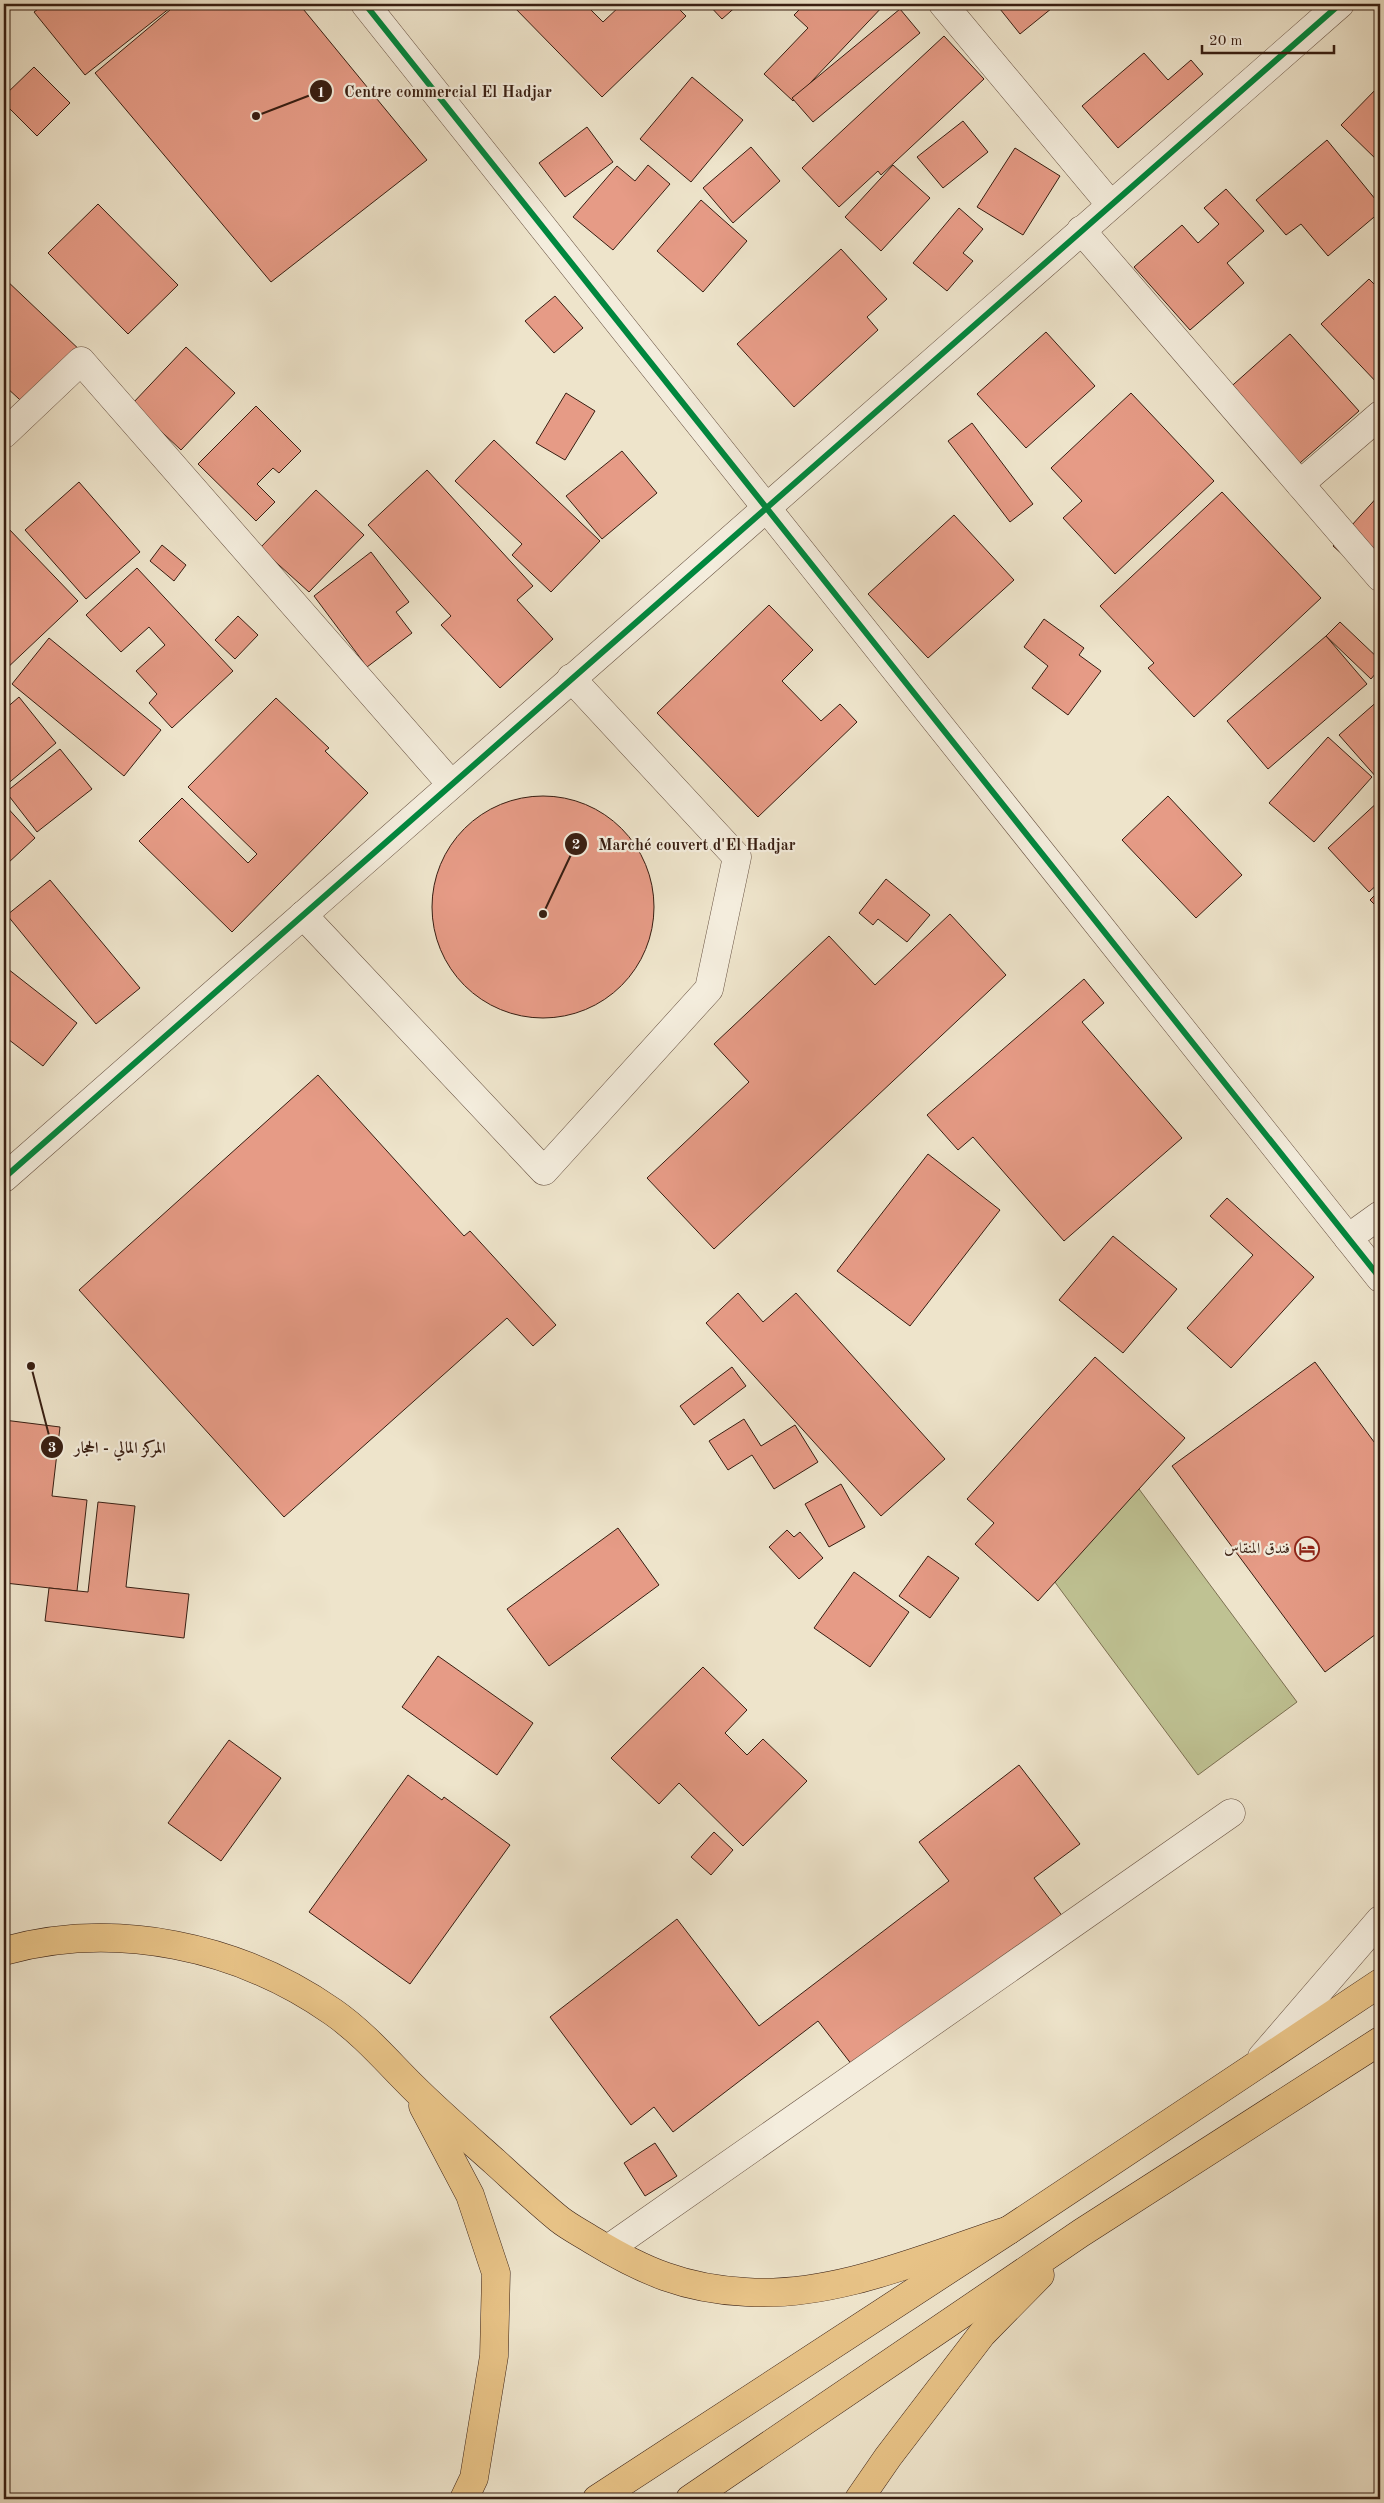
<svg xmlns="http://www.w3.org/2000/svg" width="1384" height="2503" font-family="'Old Standard TT',Amiri,serif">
	<rect width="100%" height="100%" fill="#eee4cb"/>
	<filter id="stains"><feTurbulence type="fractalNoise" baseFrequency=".004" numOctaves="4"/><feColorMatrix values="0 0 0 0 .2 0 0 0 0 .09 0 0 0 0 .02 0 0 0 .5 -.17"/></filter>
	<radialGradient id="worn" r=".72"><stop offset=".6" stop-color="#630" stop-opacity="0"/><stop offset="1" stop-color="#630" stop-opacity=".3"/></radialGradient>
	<path fill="#bfc293" stroke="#7c7052" d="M1113,1454L1297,1702L1198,1775L1014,1527Z"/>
	<g fill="#e69b86" stroke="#381e12">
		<path d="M45,4H175L85,75L34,12Z"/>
		<path d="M177,4H299L427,160L271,282L95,73Z"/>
		<path d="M511,4H585L603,22L622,4H674L686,16L602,97Z"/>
		<path d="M708,4H739L722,19Z"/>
		<path d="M805,4H885L793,101L764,74L808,28L794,15Z"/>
		<path d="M996,4H1057L1020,34Z"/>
		<path d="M900,9L920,33L813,122L792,98Z"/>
		<path d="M944,36L984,79L881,175L878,171L839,207L802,168Z"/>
		<path d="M1144,53L1168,80L1191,60L1203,74L1118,148L1082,106Z"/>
		<path d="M34,67L70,103L37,136L4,103V96Z"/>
		<path d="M692,77L743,120L691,182L640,139Z"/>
		<path d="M1380,85V163L1341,125Z"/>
		<path d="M963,121L988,152L943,188L917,157Z"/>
		<path d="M587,127L613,162L565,197L539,163Z"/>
		<path d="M1327,140L1380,205V212L1328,256L1301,224L1286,235L1256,200Z"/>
		<path d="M751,147L780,181L733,223L703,188Z"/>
		<path d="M1015,148L1060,176L1023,235L977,207Z"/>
		<path d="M648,165L670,184L613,250L573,217L617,166L635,181Z"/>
		<path d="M893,165L930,198L881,251L845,217Z"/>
		<path d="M1226,189L1264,231L1227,263L1244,283L1190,330L1134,267L1182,225L1198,243L1219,224L1204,208Z"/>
		<path d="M701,200L747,241L703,292L657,251Z"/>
		<path d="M98,204L178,285L128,334L48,253Z"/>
		<path d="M959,208L983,229L963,253L973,261L947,291L913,263Z"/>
		<path d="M841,249L887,299L867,317L878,330L794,407L737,344Z"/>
		<path d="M4,278L84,354L31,410L6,387L4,390Z"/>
		<path d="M1369,279L1377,287L1380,283V386L1321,324Z"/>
		<path d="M555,296L583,328L554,353L525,321Z"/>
		<path d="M1046,332L1095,386L1026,448L977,394Z"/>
		<path d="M1290,334L1359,411L1284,477L1216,400Z"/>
		<path d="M186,347L235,393L181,450L132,404Z"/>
		<path d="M566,393L595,411L565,460L536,443Z"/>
		<path d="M1131,393L1214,481L1115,574L1063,518L1082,501L1051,468Z"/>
		<path d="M256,406L301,451L279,473L273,468L257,484L275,502L256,521L198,464Z"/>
		<path d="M972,423L1033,504L1010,522L948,441Z"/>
		<path d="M494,440L600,541L551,592L512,555L522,544L455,481Z"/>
		<path d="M622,451L657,493L602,539L566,496Z"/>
		<path d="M427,470L533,586L517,600L553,639L500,688L441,625L451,616L368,525Z"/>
		<path d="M79,482L140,552L86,599L25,530Z"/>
		<path d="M316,490L364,535L309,592L260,548Z"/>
		<path d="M1222,492L1321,598L1194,717L1148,668L1154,663L1100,606Z"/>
		<path d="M1380,494V588L1333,546Z"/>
		<path d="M954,515L1014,580L928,658L868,594Z"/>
		<path d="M8,528L78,601L4,671V533Z"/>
		<path d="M162,545L186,565L174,581L150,561Z"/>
		<path d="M371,552L409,602L396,612L412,633L367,667L314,596Z"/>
		<path d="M137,568L233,671L172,728L149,703L157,694L136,671L165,645L149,627L121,652L86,615Z"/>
		<path d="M769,605L813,650L782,681L821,721L840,704L857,722L758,817L657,713Z"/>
		<path d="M238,616L258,635L235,659L215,640Z"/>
		<path d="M1044,619L1084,648L1079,655L1101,671L1068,715L1032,688L1048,666L1024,647Z"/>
		<path d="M1340,622L1380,660V668L1371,679L1326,636Z"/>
		<path d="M1326,636L1367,684L1268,769L1227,721Z"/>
		<path d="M49,638L161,730L124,776L12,684Z"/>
		<path d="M19,697L56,743L5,786L4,710Z"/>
		<path d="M276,698L329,748L325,751L368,793L232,932L139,841L182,798L248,863L257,854L188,787Z"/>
		<path d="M1380,699V775L1377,778L1339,735Z"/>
		<path d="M1328,737L1372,777L1314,842L1269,803Z"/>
		<path d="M60,749L92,789L37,832L6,792Z"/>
		<circle cx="543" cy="907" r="111"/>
		<path d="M1168,796L1242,875L1196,918L1122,840Z"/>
		<path d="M1380,800V882L1369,892L1328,848Z"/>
		<path d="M4,804L35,838L8,863L4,858Z"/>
		<path d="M886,879L930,915L907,942L878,919L873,925L859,913Z"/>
		<path d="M50,880L140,988L96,1024L7,915Z"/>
		<path d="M1380,890V910L1370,900Z"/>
		<path d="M950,914L1006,975L714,1249L647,1178L749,1082L714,1044L829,936L875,985Z"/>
		<path d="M8,969L77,1023L43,1066L4,1036V975Z"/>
		<path d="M1084,979L1104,1003L1082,1022L1182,1138L1064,1241L973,1137L958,1150L927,1115Z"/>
		<path d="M318,1075L464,1236L470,1231L556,1325L533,1346L507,1318L284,1517L79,1290Z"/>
		<path d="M928,1154L1000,1210L910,1326L837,1271Z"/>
		<path d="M1227,1198L1314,1277L1231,1368L1187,1328L1253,1255L1210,1216Z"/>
		<path d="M1113,1236L1177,1289L1123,1353L1059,1300Z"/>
		<path d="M738,1293L763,1322L796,1293L945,1459L881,1516L706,1323Z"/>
		<path d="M1095,1357L1185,1438L1038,1601L975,1544L994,1523L967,1499Z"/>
		<path d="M1315,1362L1380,1450V1631L1325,1672L1172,1466Z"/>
		<path d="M732,1367L746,1386L694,1425L680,1406Z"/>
		<path d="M744,1419L761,1446L795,1425L818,1462L774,1489L752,1455L728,1470L709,1441Z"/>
		<path d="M4,1420L60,1427L52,1496L87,1500L77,1591L5,1583L4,1597Z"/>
		<path d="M841,1484L865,1527L829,1547L805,1504Z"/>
		<path d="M98,1502L135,1506L126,1587L189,1594L184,1638L45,1621L49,1588L88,1592Z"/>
		<path d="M618,1528L659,1585L549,1666L507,1609Z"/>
		<path d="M787,1530L794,1537L800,1532L823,1558L799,1579L769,1547Z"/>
		<path d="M928,1556L959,1578L930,1618L899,1596Z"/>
		<path d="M854,1572L909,1612L870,1667L814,1628Z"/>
		<path d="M438,1656L533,1723L497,1775L402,1707Z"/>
		<path d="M703,1667L747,1710L725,1733L747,1755L763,1739L807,1781L743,1846L679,1783L659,1804L611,1758Z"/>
		<path d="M229,1740L281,1778L221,1861L168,1823Z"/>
		<path d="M1019,1765L1080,1844L1034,1878L1063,1917L859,2074L818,2021L673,2132L654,2107L631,2125L550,2017L677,1919L759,2026L949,1881L919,1842Z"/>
		<path d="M408,1775L442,1800L444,1797L510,1845L410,1984L309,1912Z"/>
		<path d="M714,1832L733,1850L711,1875L691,1857Z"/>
		<path d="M655,2143L677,2176L645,2196L624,2163Z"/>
	</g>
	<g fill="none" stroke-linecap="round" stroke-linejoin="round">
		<defs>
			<g id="minor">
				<path d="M365,4L1380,1278"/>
				<path d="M943,4L1110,204"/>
				<path d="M1081,230L1380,577"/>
				<path d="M4,434L81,361L451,784"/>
				<path d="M1300,484L1380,415"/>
				<path d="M303,915L544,1171L709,989L737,857L571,678"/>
				<path d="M4,1178L1340,4"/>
				<path d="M1348,1238L1380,1215"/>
				<path d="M1262,2057L1380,1920"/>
				<path d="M608,2249L1231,1813"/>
			</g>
			<g id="highway">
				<path d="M4,1951C116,1920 239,1946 333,2012C363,2033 386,2060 412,2086C438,2112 467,2137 495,2162C516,2181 537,2201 559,2219C569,2227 581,2233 592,2240C643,2271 685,2289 746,2292C834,2298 926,2257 1009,2230"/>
				<path d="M423,2106L470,2195L496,2273L494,2356L474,2478L464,2499"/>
				<path d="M597,2499L1009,2230L1380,1983"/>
				<path d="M690,2499L1081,2233L1380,2041"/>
				<path d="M859,2499L888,2457L982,2334L1040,2275"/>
			</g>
		</defs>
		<use href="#minor" stroke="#665040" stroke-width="29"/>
		<use href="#highway" stroke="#381e12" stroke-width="29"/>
		<use href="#minor" stroke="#f4eddd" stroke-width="28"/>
		<use href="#highway" stroke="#e7c286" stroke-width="28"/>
		<defs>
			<g id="cycleway">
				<path d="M365,4L1380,1278"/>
				<path d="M4,1178L1340,4"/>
			</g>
		</defs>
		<use href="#cycleway" stroke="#f4eddd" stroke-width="9"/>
		<use href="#cycleway" stroke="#00873e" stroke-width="6"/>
	</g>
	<defs>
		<symbol id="hotel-ring" viewBox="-11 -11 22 22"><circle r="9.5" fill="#f4eddd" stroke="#8f2418" stroke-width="1.5"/><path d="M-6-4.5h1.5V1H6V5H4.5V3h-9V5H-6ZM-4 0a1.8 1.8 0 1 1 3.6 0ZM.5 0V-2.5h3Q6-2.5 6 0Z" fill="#8f2418"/></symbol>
	</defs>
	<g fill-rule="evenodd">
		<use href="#hotel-ring" x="1293" y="1535" width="28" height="28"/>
	</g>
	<g text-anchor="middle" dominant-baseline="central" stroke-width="4.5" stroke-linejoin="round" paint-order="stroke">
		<g font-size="15" fill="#381e12" stroke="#f4eddd" text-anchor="end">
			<text x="1290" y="1549">فندق المنقاس</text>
		</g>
	</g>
	<path fill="none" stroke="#381e12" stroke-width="2" d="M256 116L321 91M543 914L576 844M31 1366L52 1447"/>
	<g fill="#381e12" stroke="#f4eddd" stroke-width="2">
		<circle cx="256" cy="116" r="5"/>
		<circle cx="543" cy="914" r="5"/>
		<circle cx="31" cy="1366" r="5"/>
		<circle cx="321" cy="91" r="12"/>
		<circle cx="576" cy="844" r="12"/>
		<circle cx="52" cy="1447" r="12"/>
	</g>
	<g font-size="15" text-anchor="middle" font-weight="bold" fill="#fff">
		<text x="321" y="97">1</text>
		<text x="576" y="849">2</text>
		<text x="52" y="1452">3</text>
	</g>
	<g font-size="16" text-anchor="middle" font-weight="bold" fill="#381e12" stroke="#f4eddd" stroke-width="4.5" stroke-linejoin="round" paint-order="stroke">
		<text x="448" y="97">Centre commercial El Hadjar</text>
		<text x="697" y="850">Marché couvert d'El Hadjar</text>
		<text x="120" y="1453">المركز المالي - الحجار</text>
	</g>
	<rect width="1384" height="2503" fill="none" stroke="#eee4cb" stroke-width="20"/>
	<rect x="5" y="5" width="1374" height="2493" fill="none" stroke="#381e12" stroke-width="2.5"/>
	<rect x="10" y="10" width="1364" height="2483" fill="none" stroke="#381e12"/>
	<path d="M1202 45v8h132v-8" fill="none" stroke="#381e12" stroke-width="2.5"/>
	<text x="1209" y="45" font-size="15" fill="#381e12" stroke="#f4eddd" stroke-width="4" paint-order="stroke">20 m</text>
	<rect width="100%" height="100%" filter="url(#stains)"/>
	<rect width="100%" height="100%" fill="url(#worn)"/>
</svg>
